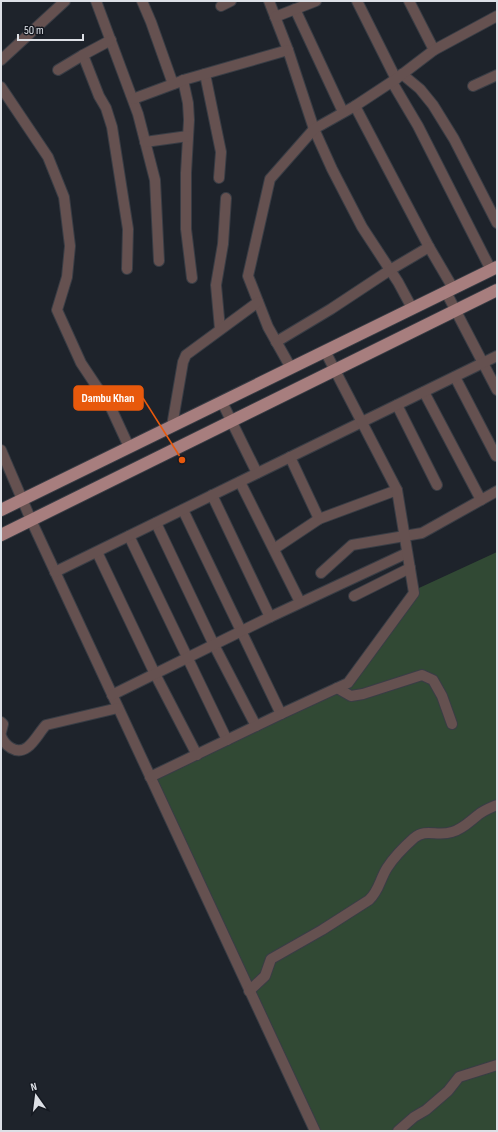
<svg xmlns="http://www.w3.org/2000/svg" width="498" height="1132" font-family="'Sofia Sans Condensed',sans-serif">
	<rect width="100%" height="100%" fill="#1e232b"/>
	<path fill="#314934" d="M497,552V1131H316L152,781L349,686L419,588Z"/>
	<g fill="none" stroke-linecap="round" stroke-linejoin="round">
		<defs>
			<g id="minor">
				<path d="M96,1L138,114L155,180L159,261"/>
				<path d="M142,1L151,22L173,84"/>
				<path d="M269,1L288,50L314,129L332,169L362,227L398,282L412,308"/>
				<path d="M357,1L396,79"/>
				<path d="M409,1L434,50"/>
				<path d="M221,6L231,1"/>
				<path d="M295,9L343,112"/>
				<path d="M275,17L316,1"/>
				<path d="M83,55L99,96L106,108L112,127L128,229L127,269"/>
				<path d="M1,60L65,1"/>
				<path d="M58,70L83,55L111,40"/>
				<path d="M205,74L221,152L219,178"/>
				<path d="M402,74L420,89L433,105L454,139L497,223"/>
				<path d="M183,80L188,103L189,120L186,173V229L192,278"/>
				<path d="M392,82L418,126L491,270"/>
				<path d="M473,86L497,75"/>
				<path d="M1,87L48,157L64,197L70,246L67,277L57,310L81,363L111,408L129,447"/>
				<path d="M133,99L187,79L288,50"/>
				<path d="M355,106L429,247L453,288"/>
				<path d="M145,142L188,136"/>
				<path d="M446,292L497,390"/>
				<path d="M220,329L216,285L223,244L226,198"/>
				<path d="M276,342L331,309L390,270L429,247"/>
				<path d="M291,368L268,327L248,276L270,179L314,129L355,106L396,79L434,50L497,16"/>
				<path d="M455,377L496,456"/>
				<path d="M424,392L481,500"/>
				<path d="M222,402L257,473"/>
				<path d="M397,405L437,485"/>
				<path d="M172,426L183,362L186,355L258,302"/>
				<path d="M1,450L31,520L315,1131"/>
				<path d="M290,457L319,519"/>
				<path d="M240,482L300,602"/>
				<path d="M212,495L270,617"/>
				<path d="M183,510L281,714"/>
				<path d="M156,523L214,645L256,726"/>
				<path d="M129,536L227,740"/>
				<path d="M274,549L319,519L397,490"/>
				<path d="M97,552L155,674L197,755"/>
				<path d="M55,572L497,356"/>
				<path d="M321,573L352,545L422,533L497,491"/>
				<path d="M354,596L410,568"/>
				<path d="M337,688L351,696L363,694L422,675L433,680L442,696L452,724"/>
				<path d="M112,695L270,617L407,553"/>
				<path d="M1,722L3,724L1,732"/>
				<path d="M1,736C3,741 6,745 11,748C28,758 37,734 46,725L118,708"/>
				<path d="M150,777L281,714L348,683L414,593L397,490L325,351"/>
				<path d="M249,991L265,976L271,959L322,930L369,900C379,891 380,879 387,868C394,857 405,846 414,838C426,828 437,837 452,832C463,829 470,821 478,815C484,810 490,808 497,805"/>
				<path d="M398,1131L414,1117L426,1110L448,1091L459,1077L497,1065"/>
			</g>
			<g id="major">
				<path d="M1,510L497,267"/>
				<path d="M1,535L497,290"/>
			</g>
		</defs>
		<use href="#minor" stroke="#393d45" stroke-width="12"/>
		<use href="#major" stroke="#393d45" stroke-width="14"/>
		<use href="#minor" stroke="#655150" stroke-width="10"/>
		<use href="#major" stroke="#a77e7e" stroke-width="12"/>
	</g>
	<path fill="none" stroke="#e8590c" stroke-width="1.5" d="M182 460L143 398"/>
	<circle fill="#e8590c" stroke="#151921" stroke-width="1.5" cx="182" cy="460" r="4"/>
	<rect fill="#e8590c" stroke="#e8590c" stroke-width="1.5" x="74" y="386" width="69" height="24" rx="4"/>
	<g font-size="12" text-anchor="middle" font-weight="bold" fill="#fff">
		<text x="108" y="402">Dambu Khan</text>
	</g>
	<rect width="498" height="1132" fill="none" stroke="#dde0e6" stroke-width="4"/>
	<g transform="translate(36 1096) rotate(346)" stroke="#151921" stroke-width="3" paint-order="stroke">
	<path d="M0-3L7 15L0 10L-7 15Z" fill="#dde0e6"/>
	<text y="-6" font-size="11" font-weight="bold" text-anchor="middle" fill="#dde0e6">N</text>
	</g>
	<path d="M18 34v6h65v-6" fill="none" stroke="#dde0e6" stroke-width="2"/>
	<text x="24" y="34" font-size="12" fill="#dde0e6" stroke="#151921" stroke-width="3" paint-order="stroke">50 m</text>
</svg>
